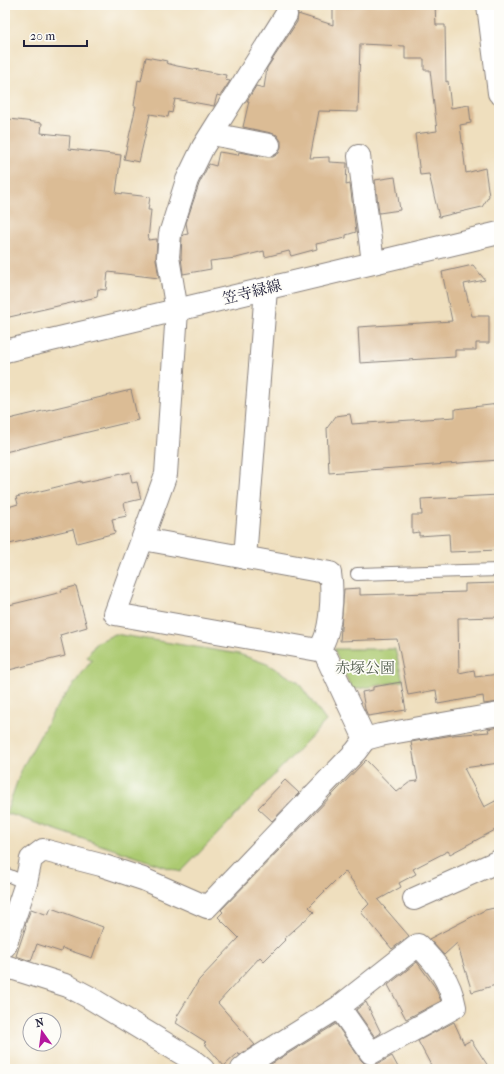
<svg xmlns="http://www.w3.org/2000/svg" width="504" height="1074" font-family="'IM FELL French Canon','Noto Serif JP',serif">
	<rect width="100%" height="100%" fill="#fdfcf7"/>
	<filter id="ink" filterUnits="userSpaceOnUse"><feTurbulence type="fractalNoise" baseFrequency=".025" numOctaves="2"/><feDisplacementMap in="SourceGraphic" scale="8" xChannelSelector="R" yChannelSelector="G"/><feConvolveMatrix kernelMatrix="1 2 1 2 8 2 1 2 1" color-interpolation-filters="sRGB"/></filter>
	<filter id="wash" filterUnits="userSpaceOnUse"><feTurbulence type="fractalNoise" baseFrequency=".012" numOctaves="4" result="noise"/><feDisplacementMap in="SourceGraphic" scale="16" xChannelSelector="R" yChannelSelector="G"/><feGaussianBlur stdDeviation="0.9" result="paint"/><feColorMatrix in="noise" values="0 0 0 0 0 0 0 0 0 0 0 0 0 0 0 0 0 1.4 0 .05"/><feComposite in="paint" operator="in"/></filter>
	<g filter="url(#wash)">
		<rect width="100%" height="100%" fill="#efdfbe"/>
		<g fill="#acca71" stroke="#677656">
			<path d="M115,634L239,654L267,664L298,682L326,721L181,872L6,813L22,768L55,709L92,660L87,657L96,643Z"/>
			<path d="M334,649H395L403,681L352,690Z"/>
		</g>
		<g id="blocks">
			<g fill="#dbbc95">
				<path d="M333,5H435L436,25H445L446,82L448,81L451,108L469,105L471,123L460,125L466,173L485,168L489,196L482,207L439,217L429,174L420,175L415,134L437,131L430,70H424V59H405V46L360,44L358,112L319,111L310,158L329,157V162L347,163L346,185L350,184L356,232L346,235V238L316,244L317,249L291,256L289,251L265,257L264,251L236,258L210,261L211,269L183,274L181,257L182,236L183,235L188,234L186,223L199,184L209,164L216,166L219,152L238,155L239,152L267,157H273L279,153L281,147V141L277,135L271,133L243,127L249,101H247L256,86L264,88L267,68L297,22L298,14L333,25Z"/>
				<path d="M146,57L167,61L166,63L177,66L226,75L225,80L230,81L220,96L217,95L214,106L175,99L172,113L169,112L168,117L150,114L139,162L124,159L136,106H134L138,80L141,81Z"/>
				<path d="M9,119L42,123L41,133L70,136L69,149L121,155L116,193L150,197L148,210H151L148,240L157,239L156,259L159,278L108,272L106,290L98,289L97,297L5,318V134H7Z"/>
				<path d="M395,177L400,210L379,213L375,180Z"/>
				<path d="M473,265L485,280L464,284L472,316H489V343H476V350H455V357L360,363L358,327L452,321L442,272Z"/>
				<path d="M131,390L138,420L5,452V420Z"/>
				<path d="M499,404V460L329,473L327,428L336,416L350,414L352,424L455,417V409Z"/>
				<path d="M130,472L132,483L137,482L141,499L124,503L127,516L112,519L115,533L77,543L73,529L5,545V508L18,504L16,497L81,481V483Z"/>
				<path d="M499,495V550L450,552L449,534L419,536V532L412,533V515H422L421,499Z"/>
				<path d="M499,583V617L458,618L459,673L474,670L475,677L499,674V702L484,704L483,696L438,704L436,690L408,695L397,639L340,641L344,589L360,588V595L465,592V584Z"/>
				<path d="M76,586L87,627L60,635L65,656L5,671V606L62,592L61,590Z"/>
				<path d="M401,682L406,710L368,716L365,709L362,692L373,690V687Z"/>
				<path d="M499,727V763L464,768L484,807L499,799V828L450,854L448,851L413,869L416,874L399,883L401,887L378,900L409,936L392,949L361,912L369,904L345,871L309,907L314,912L284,939L285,940L264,961L260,957L218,1003L255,1045L239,1055L238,1053L224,1066L204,1043L206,1042L176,1023L178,1019L176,1018L199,980L239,938L218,917L223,912L221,910L366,760L397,792L410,782L418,781L411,742L453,735L489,732L488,729Z"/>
				<path d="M285,780L299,793L272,821L258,808Z"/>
				<path d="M499,907V984L472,992L457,943L444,955L429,939L485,910Z"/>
				<path d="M51,908L103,927L92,958L62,948L61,952L37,944L31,961L16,956L26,926L25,925L31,909L48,915Z"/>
				<path d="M417,962L435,987L441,1001L406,1019L388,985Z"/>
				<path d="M366,1002L381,1033L375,1037L356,1010Z"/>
				<path d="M454,1022L464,1044L471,1040L490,1069H433L418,1041Z"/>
				<path d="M336,1024L361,1060L365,1064L371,1065L377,1064L392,1056L399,1069H263Z"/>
			</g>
		</g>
	</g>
	<g filter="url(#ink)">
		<use href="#blocks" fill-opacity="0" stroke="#88807c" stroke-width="1"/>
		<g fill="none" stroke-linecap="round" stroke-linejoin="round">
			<defs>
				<g id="service">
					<path d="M357,574L499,570"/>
					<path d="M5,874L26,883"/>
				</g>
				<g id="minor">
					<path d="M212,134L269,145"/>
					<path d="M359,156L373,262"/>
					<path d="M143,539L330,573C333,591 332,636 318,650L115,614L166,474L177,311L168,257L170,234L187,180L203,147L286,15"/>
					<path d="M245,558L266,289"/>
					<path d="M365,739L380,735L499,714"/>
					<path d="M414,899L499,861"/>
					<path d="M5,946L26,883L31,859L43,850L101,865L143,879L207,907L356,751L365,739L327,658"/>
					<path d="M5,966L68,986L87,996L191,1059L203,1069"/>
					<path d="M242,1069L249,1063L339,1007L418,945C437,964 450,980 455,1007L371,1053L339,1007"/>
				</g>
				<g id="tertiary">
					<path d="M488,5L499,93"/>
					<path d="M5,351L499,233"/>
				</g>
			</defs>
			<use href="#service" stroke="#88807c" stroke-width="14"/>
			<use href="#minor" stroke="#88807c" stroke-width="24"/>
			<use href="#tertiary" stroke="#88807c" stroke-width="24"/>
			<use href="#service" stroke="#fff" stroke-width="12"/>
			<use href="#minor" stroke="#fff" stroke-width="22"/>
			<use href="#tertiary" stroke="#fff" stroke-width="22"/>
		</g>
	</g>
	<g text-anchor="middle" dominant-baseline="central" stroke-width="3.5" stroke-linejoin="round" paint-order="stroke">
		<g font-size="15" fill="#22223b" stroke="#fdfcf7">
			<text transform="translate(252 292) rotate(-14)">笠寺緑線</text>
		</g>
		<g font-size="15" fill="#525d4e" stroke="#fdfcf7">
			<text x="365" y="668">赤塚公園</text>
		</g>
	</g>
	<rect width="504" height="1074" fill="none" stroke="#fdfcf7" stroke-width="20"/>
	<g transform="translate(42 1032) rotate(346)"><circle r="19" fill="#fdfcf7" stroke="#a5a5ac"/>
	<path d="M0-3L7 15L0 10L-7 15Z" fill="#b5179e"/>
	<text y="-6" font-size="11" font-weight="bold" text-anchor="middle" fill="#22223b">N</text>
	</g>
	<path d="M24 40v6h63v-6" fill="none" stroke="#22223b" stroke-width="2"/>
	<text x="30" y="40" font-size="12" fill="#22223b" stroke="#fdfcf7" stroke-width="3" paint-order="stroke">20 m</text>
</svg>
